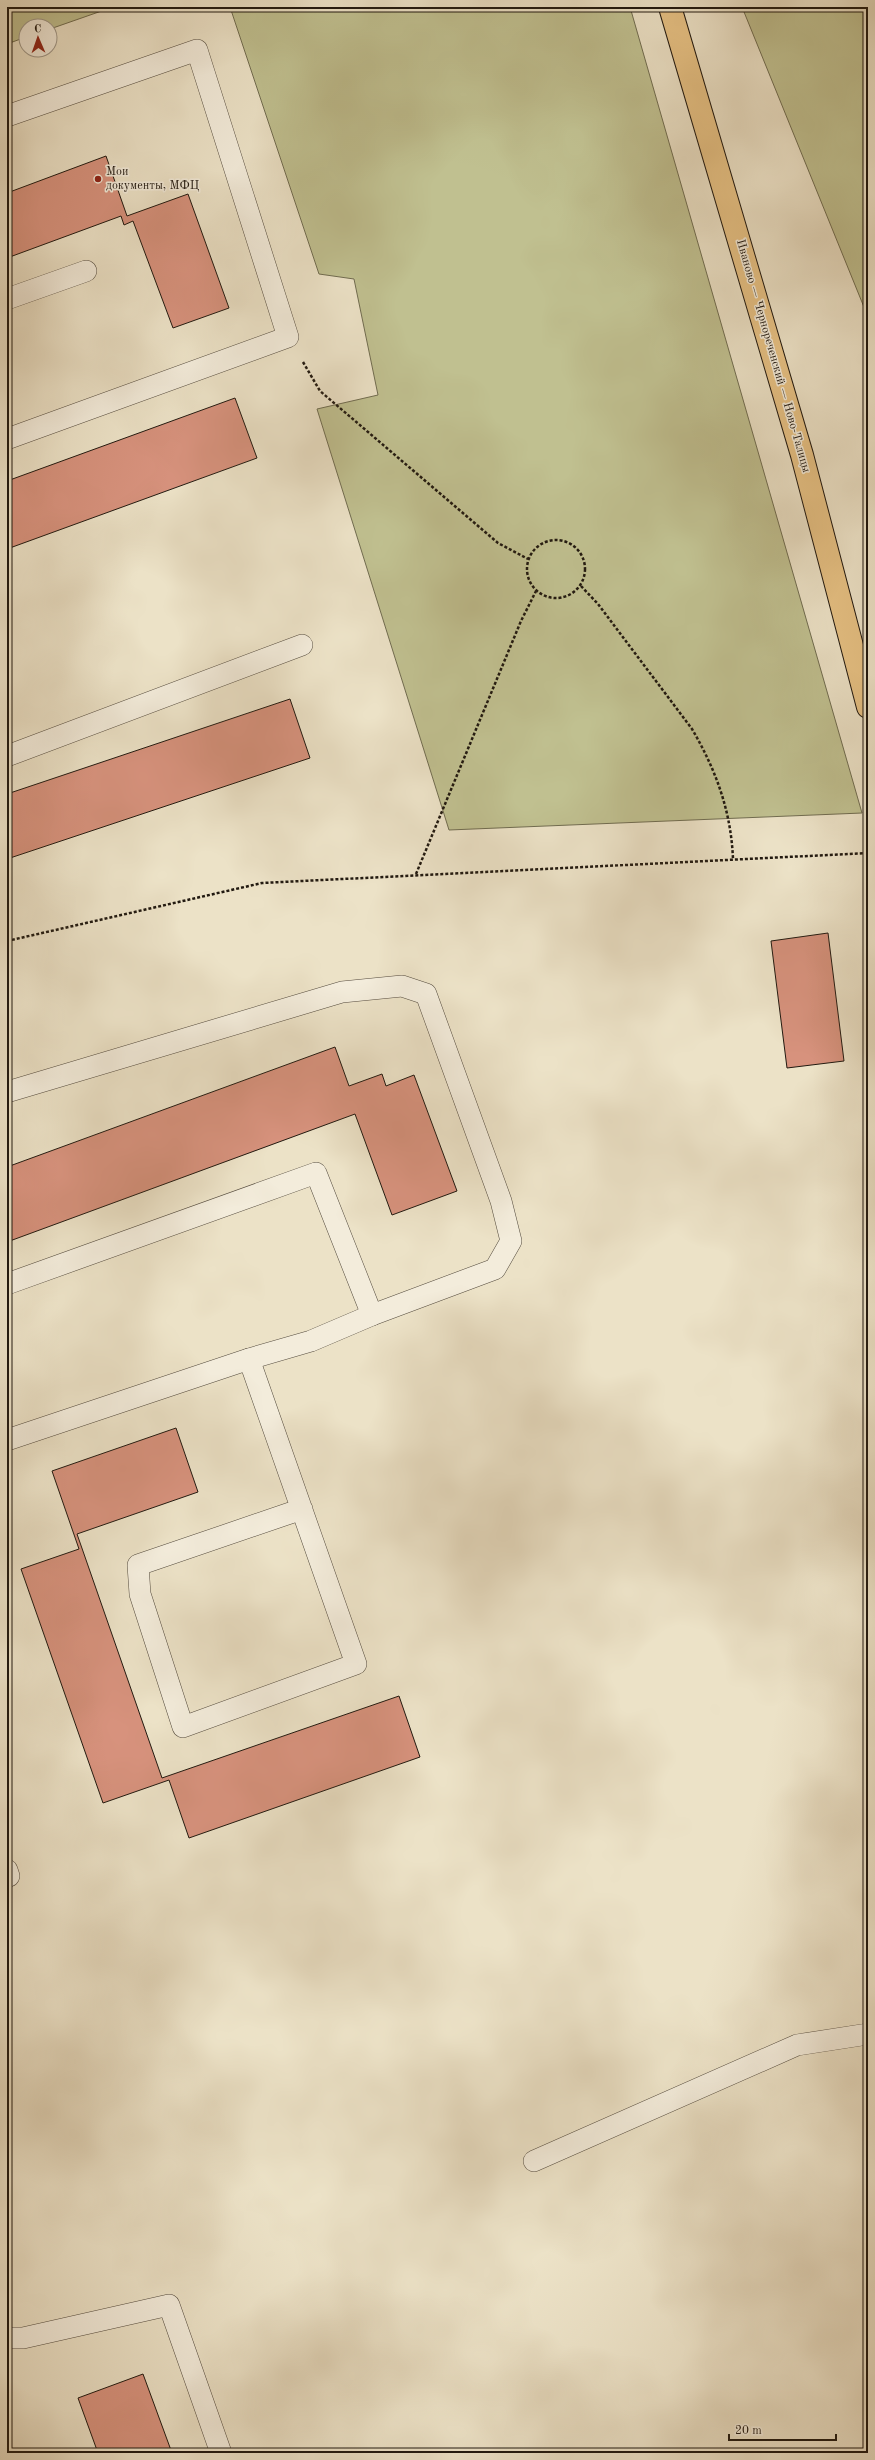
<svg xmlns="http://www.w3.org/2000/svg" width="875" height="2460" font-family="'Old Standard TT',serif">
	<rect width="100%" height="100%" fill="#ece2c7"/>
	<filter id="stains"><feTurbulence type="fractalNoise" baseFrequency=".005" numOctaves="4"/><feColorMatrix values="0 0 0 0 .2 0 0 0 0 .09 0 0 0 0 .02 0 0 0 .5 -.17"/></filter>
	<radialGradient id="worn" r=".72"><stop offset=".6" stop-color="#630" stop-opacity="0"/><stop offset="1" stop-color="#630" stop-opacity=".3"/></radialGradient>
	<g fill="#c0c090" stroke="#706c50">
		<path d="M7,7H113L50,29V26H26V37L7,44Z"/>
		<path d="M230,7H630L862,813L449,830L317,409L378,395L354,279L319,274Z"/>
		<path d="M742,7H868V317Z"/>
	</g>
	<g fill="#d7927d" stroke="#211910">
		<path d="M106,156L127,216L188,194L229,308L173,328L133,221L124,225L121,216L7,258V193Z"/>
		<path d="M235,398L257,458L7,549V481Z"/>
		<path d="M290,699L310,758L7,859V794Z"/>
		<path d="M828,933L844,1061L787,1068L771,941Z"/>
		<path d="M335,1047L349,1086L382,1074L386,1086L414,1075L457,1191L392,1215L355,1114L7,1242V1167Z"/>
		<path d="M176,1428L198,1492L77,1534L162,1778L399,1696L420,1757L189,1838L169,1780L103,1803L21,1569L79,1549L52,1471Z"/>
		<path d="M143,2374L172,2453H98L78,2398Z"/>
	</g>
	<g fill="none" stroke-linecap="round" stroke-linejoin="round">
		<defs>
			<g id="lane">
				<path d="M7,116L197,50L288,337L7,439"/>
				<path d="M7,299L86,271"/>
				<path d="M7,756L302,645"/>
				<path d="M7,1092L342,992L402,986L426,994L501,1201L511,1241L495,1269L372,1315L316,1173L7,1284"/>
				<path d="M249,1359L311,1341L372,1315"/>
				<path d="M7,1440L249,1359L356,1664L183,1727L140,1594L138,1565L302,1509"/>
				<path d="M7,1870L9,1876"/>
				<path d="M534,2161L797,2045L868,2034"/>
				<path d="M7,2338H23L169,2305L221,2453"/>
			</g>
			<path id="primary" d="M670,7L802,455L868,707"/>
		</defs>
		<use href="#lane" stroke="#544b3e" stroke-width="22"/>
		<use href="#primary" stroke="#211910" stroke-width="24"/>
		<g stroke="#211910" stroke-width="2.5" stroke-dasharray="3 2" stroke-linecap="butt">
			<path d="M303,362L320,391L498,543L528,559"/>
			<circle cx="556" cy="569" r="29"/>
			<path d="M581,586L598,604L692,729C716,770 731,811 733,859"/>
			<path d="M416,874L521,621L536,591"/>
			<path d="M7,941L262,883L868,853"/>
		</g>
		<use href="#lane" stroke="#f3ecdb" stroke-width="21"/>
		<use href="#primary" stroke="#e6c184" stroke-width="22"/>
	</g>
	<circle fill="#8f2418" stroke="#f3ecdb" stroke-width="1.5" cx="98" cy="179" r="4"/>
	<g text-anchor="middle" dominant-baseline="central" stroke-width="3" stroke-linejoin="round" paint-order="stroke">
		<g font-size="12" fill="#211910" stroke="#f3ecdb" text-anchor="start">
			<text x="106" y="172">Мои<tspan x="106" dy="14">документы, МФЦ</tspan></text>
		</g>
		<g font-size="12" fill="#211910" stroke="#f3ecdb">
			<text transform="translate(773 356) rotate(74)">Иваново — Чернореченский — Ново-Талицы</text>
		</g>
	</g>
	<rect width="875" height="2460" fill="none" stroke="#ece2c7" stroke-width="24"/>
	<rect x="8" y="8" width="859" height="2444" fill="none" stroke="#211910" stroke-width="2"/>
	<rect x="12" y="12" width="851" height="2436" fill="none" stroke="#211910"/>
	<g transform="translate(38 38) rotate(358)"><circle r="19" fill="#f3ecdb" stroke="#9f988a"/>
	<path d="M0-3L7 15L0 10L-7 15Z" fill="#8f2418"/>
	<text y="-6" font-size="11" font-weight="bold" text-anchor="middle" fill="#211910">С</text>
	</g>
	<path d="M729 2434v6h107v-6" fill="none" stroke="#211910" stroke-width="2"/>
	<text x="735" y="2434" font-size="12" fill="#211910" stroke="#f3ecdb" stroke-width="3" paint-order="stroke">20 m</text>
	<rect width="100%" height="100%" filter="url(#stains)"/>
	<rect width="100%" height="100%" fill="url(#worn)"/>
</svg>
